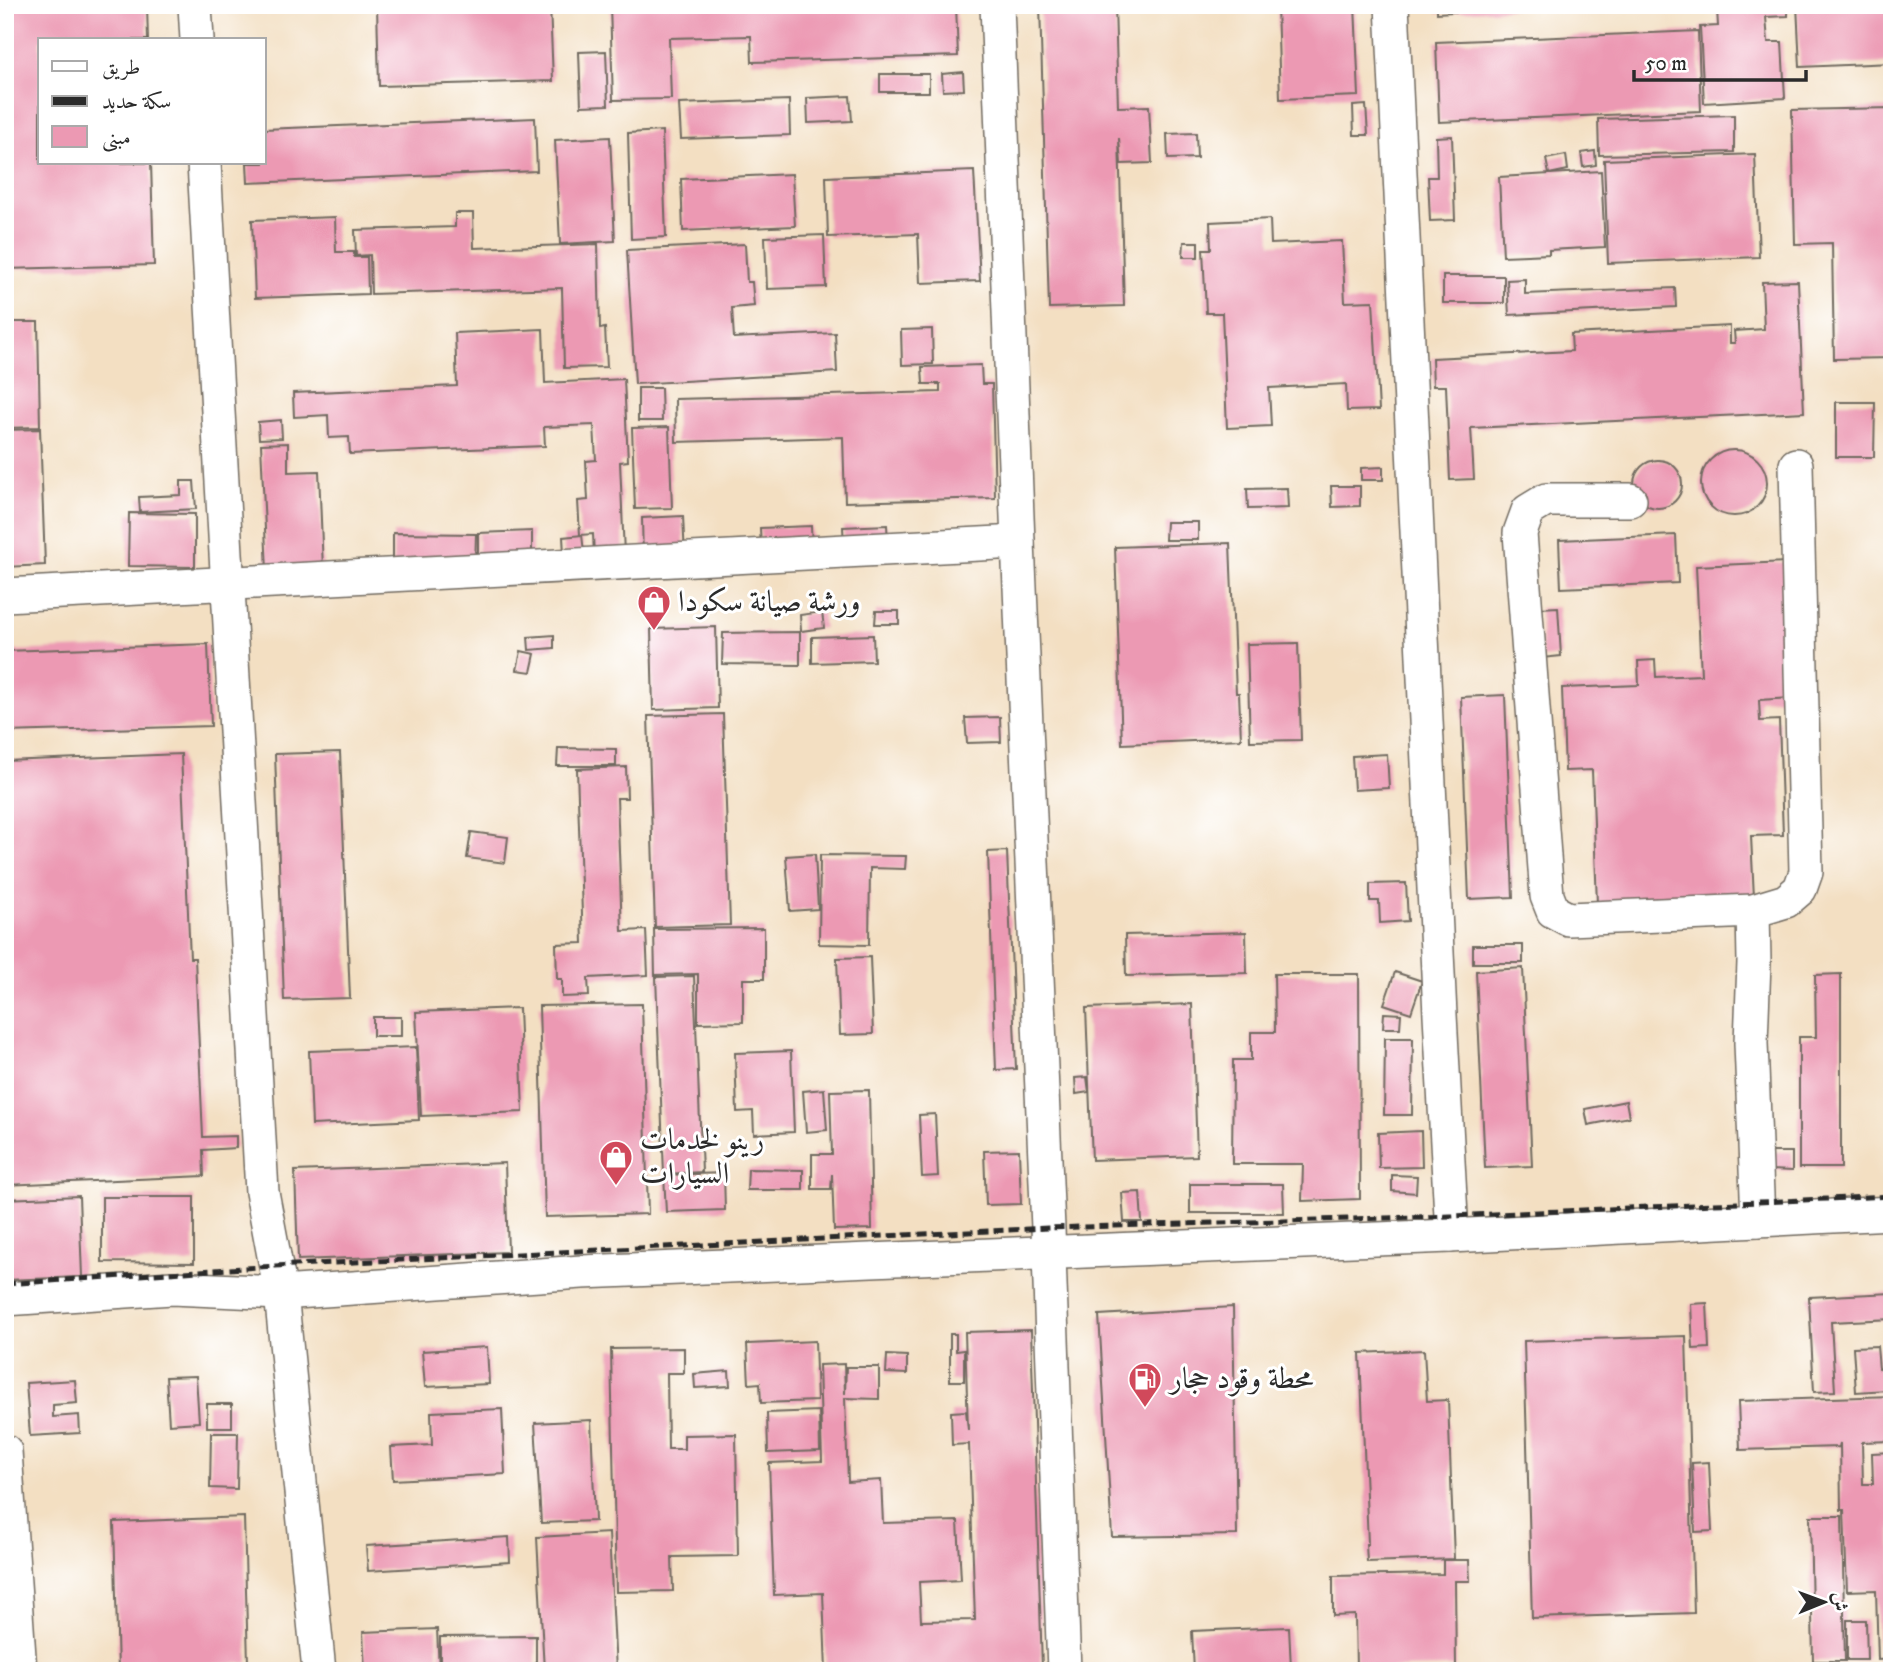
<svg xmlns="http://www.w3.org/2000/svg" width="1897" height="1676" font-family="'IM FELL DW Pica',Amiri,serif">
	<rect width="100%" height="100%" fill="#fff"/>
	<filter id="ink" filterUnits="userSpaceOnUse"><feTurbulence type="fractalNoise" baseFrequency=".0143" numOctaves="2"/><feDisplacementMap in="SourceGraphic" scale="14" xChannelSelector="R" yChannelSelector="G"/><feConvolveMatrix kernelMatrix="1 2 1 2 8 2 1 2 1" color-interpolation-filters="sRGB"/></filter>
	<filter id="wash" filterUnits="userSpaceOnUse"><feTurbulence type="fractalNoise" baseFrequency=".00686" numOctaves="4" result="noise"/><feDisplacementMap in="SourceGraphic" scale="28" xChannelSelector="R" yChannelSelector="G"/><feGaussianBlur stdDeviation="1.57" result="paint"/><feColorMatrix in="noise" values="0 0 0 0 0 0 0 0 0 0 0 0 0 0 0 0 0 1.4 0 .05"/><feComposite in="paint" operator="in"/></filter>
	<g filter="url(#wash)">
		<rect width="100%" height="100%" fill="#f3dfc2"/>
		<g id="blocks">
			<g fill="#ec99b3">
				<path d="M5,5H147L148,40H40V163H151L154,265L5,269Z"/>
				<path d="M377,5H550L553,81L379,86Z"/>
				<path d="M610,5H956L958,56L752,62L751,36L669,38L671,99L613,100Z"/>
				<path d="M1040,5H1115L1118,107L1149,106L1152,163L1121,164L1119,138L1124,306L1049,308Z"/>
				<path d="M1277,5H1355L1359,96L1280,99Z"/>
				<path d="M1437,5H1540V7L1437,13Z"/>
				<path d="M1676,5H1748L1749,13L1756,12L1755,5H1788V16L1766,17L1768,42H1782L1785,98L1704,103L1700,27L1718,26L1717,9L1677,11Z"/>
				<path d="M1797,5H1892V63L1800,67Z"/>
				<path d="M1698,31L1701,111L1439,122L1436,42Z"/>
				<path d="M606,51L608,105L581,106L579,52Z"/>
				<path d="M963,72L964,90L943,91L942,74Z"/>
				<rect x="880" y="74" width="49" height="18"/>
				<path d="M850,96L852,121L808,123L807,98Z"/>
				<path d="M789,100L790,135L681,139L679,104Z"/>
				<path d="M1366,105L1368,135H1354L1353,106Z"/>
				<path d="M1892,108V358L1834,359L1832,243L1795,244L1792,110Z"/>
				<path d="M1734,115V152L1599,155L1598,119Z"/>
				<path d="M535,118L537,171L248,183L247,163H264V129Z"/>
				<path d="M662,131L666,237L631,239L628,133Z"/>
				<path d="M1196,133L1197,158L1168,159L1167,134Z"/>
				<path d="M1452,136L1455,220L1430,221L1428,177H1437L1436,137Z"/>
				<path d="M610,137L615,241L560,244L555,140Z"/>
				<path d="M1595,151L1596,165L1583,167L1581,153Z"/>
				<path d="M1755,154L1759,257L1608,263L1604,160Z"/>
				<path d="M1566,155L1568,170L1549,174L1546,159Z"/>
				<path d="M974,171L980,281L920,283L918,234L828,237L826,177Z"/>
				<path d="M1601,171L1605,247L1549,250V254L1503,256L1499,177Z"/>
				<path d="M792,174L795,226L683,231L681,179Z"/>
				<path d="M455,213H473L474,248L598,244L600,329L605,328L607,367L564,368L562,288L371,294L370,255L356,256L355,230L455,227Z"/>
				<path d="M335,217L336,252H354V257H367L368,294L255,298L252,220Z"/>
				<path d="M1270,219L1271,244L1342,241L1345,302L1373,301L1379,410L1347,411L1346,384L1269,388L1271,426L1227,428L1222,313H1206L1203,249H1211L1210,222Z"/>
				<path d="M824,235L826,287L767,289L765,237Z"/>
				<path d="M1184,242H1198V257H1183Z"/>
				<path d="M745,244L747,282H752L754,306L732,308L734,338L835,333L837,372L635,384L627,250Z"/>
				<rect x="1443" y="276" width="61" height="27"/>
				<path d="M1525,279V294L1675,288L1676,307L1509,315L1507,280Z"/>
				<path d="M1798,281L1804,412L1471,428L1474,479L1450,480L1446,386H1433L1432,358L1572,351L1571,334L1730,326V343H1735L1734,331L1764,329L1762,282Z"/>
				<path d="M5,322H38L40,427L5,428Z"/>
				<path d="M543,329L545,383L624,379L628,461L620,462L624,554L594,555L593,534L580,535L578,501L588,500L586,461L596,460L594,425L544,427L545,446L350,454L349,437L329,438L328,415L294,417L293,393L457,386L455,333Z"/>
				<path d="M932,329L933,364L902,365L901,330Z"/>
				<path d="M981,365L982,384H992L995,498L845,502L843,437L676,442L675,399L940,392V384H923L922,367Z"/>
				<path d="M638,388H661L662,421H638Z"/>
				<path d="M1836,402H1875L1874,457H1836Z"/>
				<path d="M281,420L282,438L259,439L258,422Z"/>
				<path d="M669,427L672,508L635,509L632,428Z"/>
				<path d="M40,429L45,565L5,567V430Z"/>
				<path d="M288,443V472L319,471L323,569L267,571L261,444Z"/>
				<circle cx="1734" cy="483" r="33"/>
				<circle cx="1658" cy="484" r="24"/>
				<path d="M1383,467V480H1361V468Z"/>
				<path d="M181,481H194L196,509L140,512L139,497L181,495Z"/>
				<path d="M1331,486H1360V506L1332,507Z"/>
				<path d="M1287,488L1288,508L1248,509L1247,489Z"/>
				<path d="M129,513L195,514V567L128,566Z"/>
				<path d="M683,516L685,557L643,559L642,518Z"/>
				<path d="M1166,522H1198V540H1165Z"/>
				<path d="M887,525L888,542L844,545L843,527Z"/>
				<path d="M811,526L812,548L761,550L760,528Z"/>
				<path d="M532,531V558L478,560V533Z"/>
				<path d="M393,533L476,534L475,568L393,567Z"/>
				<path d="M582,535L584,552L564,553L563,537Z"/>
				<path d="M1676,535L1678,583L1561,588L1559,540Z"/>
				<path d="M1230,543L1236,693H1239L1241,739L1122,744L1115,547Z"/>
				<path d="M1787,562L1793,698L1759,700L1760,721L1779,720L1783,835L1751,836L1754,898L1597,904L1592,770L1565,771L1562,688L1639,685L1638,661L1655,660L1656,677L1701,675L1696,566Z"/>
				<path d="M1558,607L1561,656L1542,658L1540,608Z"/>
				<path d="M876,611H899V624H875Z"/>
				<path d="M822,612L824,628L801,631L800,615Z"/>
				<path d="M716,627L718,708L653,710L651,629Z"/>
				<path d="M800,632V665L722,664L723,633Z"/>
				<path d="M554,635V648L529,650L528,637Z"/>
				<path d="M873,635L874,661L812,663V637Z"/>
				<path d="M1298,643L1301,740L1250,741L1247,644Z"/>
				<path d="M208,644L211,726L5,732V651Z"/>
				<path d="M521,651L535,654L531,672L517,670Z"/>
				<path d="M1505,695L1513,897L1469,899L1461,697Z"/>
				<path d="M723,714L730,925L655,927L648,716Z"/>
				<path d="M1000,717L1001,742L967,743L965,718Z"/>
				<path d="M558,748L616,749V766H557Z"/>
				<path d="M340,752L350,998L284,1000L275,754Z"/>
				<path d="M181,754L190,958H195L203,1137L236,1136V1148L203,1150L204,1176L5,1185V761Z"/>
				<path d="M1387,754L1389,788L1354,790L1352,756Z"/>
				<path d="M626,767L627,798H617L622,931L646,930L648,975L588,978L589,996L562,997V979H557L556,944L583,943L577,769Z"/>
				<path d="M471,832L508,837L505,863L467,858Z"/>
				<path d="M1007,851L1016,1069L996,1070L988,852Z"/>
				<path d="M815,854L818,909L790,911L786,856Z"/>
				<path d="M820,855L906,856L905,869L870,868L869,945L819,944Z"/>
				<path d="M1406,883L1408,921L1380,923L1379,901H1370V884Z"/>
				<path d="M764,928V979H743V1022L698,1023V974L655,975L654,929Z"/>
				<path d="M1246,932L1247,973L1126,976L1125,935Z"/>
				<rect x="1473" y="945" width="50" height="18"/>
				<path d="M870,957L873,1034L840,1035L837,958Z"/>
				<path d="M1523,968L1532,1166L1485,1168L1476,971Z"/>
				<path d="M1395,972L1422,981L1411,1013L1384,1004Z"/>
				<path d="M1274,974H1359L1360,1199L1302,1201L1303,1164H1232L1233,1060H1251V1032H1275Z"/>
				<path d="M1841,974V1168H1799V1037H1816L1815,975Z"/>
				<path d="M694,976L702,1172L664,1174L656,977Z"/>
				<path d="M642,1004L648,1214L545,1217L539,1006Z"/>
				<path d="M1192,1004L1197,1156L1092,1160L1086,1008Z"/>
				<path d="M519,1008L523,1112L421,1116L416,1012Z"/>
				<path d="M1384,1013L1401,1014L1400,1028H1383Z"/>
				<rect x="373" y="1017" width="28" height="19"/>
				<path d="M1385,1038H1413L1412,1115H1384Z"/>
				<path d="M416,1047L419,1120L312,1125L309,1051Z"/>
				<path d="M791,1051L794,1132L754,1134L753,1111L737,1112L735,1053Z"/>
				<path d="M1087,1077L1089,1092L1076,1094L1075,1078Z"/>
				<path d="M824,1089L827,1130L806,1132L803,1091Z"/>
				<path d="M869,1090L872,1229L834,1230L832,1174L831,1189H812V1154H832L830,1091Z"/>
				<path d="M1626,1101L1629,1117L1588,1125L1585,1109Z"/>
				<path d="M935,1114L938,1176L922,1177L919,1115Z"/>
				<path d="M1421,1131L1422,1167L1379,1168L1378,1133Z"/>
				<path d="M1019,1150L1021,1204L986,1205L984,1151Z"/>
				<path d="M1772,1152H1792V1171L1771,1170Z"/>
				<path d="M505,1163L508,1252L298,1260L295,1171Z"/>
				<path d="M748,1169L803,1170V1190H747Z"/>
				<path d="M724,1173L725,1210L666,1212L664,1175Z"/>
				<path d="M1392,1175L1417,1176L1416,1193L1392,1191Z"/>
				<path d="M1190,1184H1283L1284,1213H1190Z"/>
				<path d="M1140,1192L1142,1222H1124L1122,1193Z"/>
				<path d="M79,1196L82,1277L5,1280V1199Z"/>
				<path d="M102,1197H194V1263L102,1262Z"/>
				<path d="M1892,1293V1319L1831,1322L1835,1391L1814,1392L1809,1297Z"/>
				<path d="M1707,1303L1709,1348L1693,1349L1691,1304Z"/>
				<path d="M1233,1307L1237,1535L1112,1537L1099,1315Z"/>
				<path d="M1031,1330L1042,1667L922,1671H826L823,1593L774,1595L769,1463L822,1461L819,1365L844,1364L845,1394L846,1367H879V1399L845,1398L848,1482L881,1480L883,1523L958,1521L961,1580L919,1582L921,1621L975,1620L969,1444L952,1445L951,1412L966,1411L968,1430L965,1332Z"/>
				<path d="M950,1334H956V1351L964,1350V1381H950Z"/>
				<path d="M1686,1336L1694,1613L1532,1618L1524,1341Z"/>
				<path d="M815,1341L817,1401L761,1403L760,1383L749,1384L747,1344Z"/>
				<path d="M1877,1346L1879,1369L1886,1368L1887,1390L1856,1392L1853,1347Z"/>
				<path d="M487,1347L489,1384L425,1387L422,1351Z"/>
				<path d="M684,1348V1373H667L668,1449H684V1435L736,1434L738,1556L672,1557L673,1591L616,1592L611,1349Z"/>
				<path d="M1424,1350L1427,1401L1448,1400L1454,1559L1367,1562L1366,1544H1368L1360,1353Z"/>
				<path d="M887,1355L907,1356V1374L886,1373Z"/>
				<path d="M729,1371L730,1386L695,1388L694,1374Z"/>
				<path d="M196,1376L199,1422L169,1424L166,1377Z"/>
				<path d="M75,1380L77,1403L53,1405V1417L79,1415L80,1433L30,1436L26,1383Z"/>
				<path d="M1892,1396V1441L1862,1442L1863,1484H1873L1872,1453L1892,1452V1659L1878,1660L1876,1590L1847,1591L1844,1510H1841L1840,1443L1839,1447L1740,1450L1738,1401Z"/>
				<rect x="207" y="1404" width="25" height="23"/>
				<path d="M502,1409L505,1474L393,1480L391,1447L432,1445L431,1412Z"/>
				<path d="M819,1411L820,1451L768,1453L767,1413Z"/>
				<path d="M591,1420L595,1521L541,1523L535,1423Z"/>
				<path d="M211,1433H238L237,1489L210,1488Z"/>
				<path d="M1709,1462L1712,1531L1695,1532L1692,1463Z"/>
				<path d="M1810,1516H1842L1845,1661H1813Z"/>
				<path d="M244,1517L248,1663L195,1665V1671H118L114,1522Z"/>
				<path d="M609,1533L616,1671H544L537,1537Z"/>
				<path d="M509,1537L510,1562L368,1571L366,1546Z"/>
				<path d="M1443,1560H1469L1470,1581H1455L1456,1667L1356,1669L1355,1615L1333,1616V1576L1443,1574Z"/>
				<path d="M1847,1620H1866L1867,1660H1847Z"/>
				<path d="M1289,1627L1291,1668L1242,1671H1194L1192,1631Z"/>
				<path d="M437,1629L439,1671H365L363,1632Z"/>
				<path d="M536,1636V1671H440V1637Z"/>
				<path d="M248,1666V1671H197L196,1668Z"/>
				<path d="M1848,1666V1671H1805V1668Z"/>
			</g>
		</g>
	</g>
	<g filter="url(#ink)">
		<use href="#blocks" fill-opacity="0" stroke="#716a60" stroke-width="2"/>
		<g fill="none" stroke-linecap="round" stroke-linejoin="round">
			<defs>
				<g id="minor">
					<path d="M195,5L197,40"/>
					<path d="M997,5L1018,542L1048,1228L1064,1671"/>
					<path d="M1392,5L1440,1015L1451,1216L1450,1236"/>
					<path d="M204,163L262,1192L281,1293L319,1671"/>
					<path d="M1630,500H1546L1528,511L1520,533L1547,896L1553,911L1568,919L1753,911L1786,901L1800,889L1806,872L1796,465"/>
					<path d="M5,595L1018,542"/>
					<path d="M1753,911L1754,962L1751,1043L1758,1220"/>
					<path d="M5,1299L172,1288L281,1293L582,1272L1450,1236L1892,1213"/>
					<path d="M5,1451L20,1671"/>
				</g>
			</defs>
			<use href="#minor" stroke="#716a60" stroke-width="36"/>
			<use href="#minor" stroke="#fff" stroke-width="33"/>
			<path stroke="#2b2b2b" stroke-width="5" stroke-dasharray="10 5" stroke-linecap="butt" d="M5,1284L275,1266L1048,1228L1451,1216L1892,1196"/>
		</g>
	</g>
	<defs>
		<symbol id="shop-pin" viewBox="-11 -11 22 30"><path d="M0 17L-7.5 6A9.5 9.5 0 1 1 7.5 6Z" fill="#d1495b" stroke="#fff"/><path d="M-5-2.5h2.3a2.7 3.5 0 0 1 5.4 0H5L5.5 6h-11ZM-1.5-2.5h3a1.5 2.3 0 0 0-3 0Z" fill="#fff"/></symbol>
		<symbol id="fuel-pin" viewBox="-11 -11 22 30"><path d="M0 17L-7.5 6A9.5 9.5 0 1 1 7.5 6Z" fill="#d1495b" stroke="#fff"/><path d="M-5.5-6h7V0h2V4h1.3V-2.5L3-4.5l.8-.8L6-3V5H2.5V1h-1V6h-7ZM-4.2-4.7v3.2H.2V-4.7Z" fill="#fff"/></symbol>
	</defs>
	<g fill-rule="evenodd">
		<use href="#shop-pin" x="635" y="583" width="38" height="52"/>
		<use href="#shop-pin" x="597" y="1138" width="38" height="52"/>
		<use href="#fuel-pin" x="1126" y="1360" width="38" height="52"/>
	</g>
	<g text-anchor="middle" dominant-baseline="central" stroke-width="6" stroke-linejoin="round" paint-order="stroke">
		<g font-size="30" fill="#2b2b2b" stroke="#fff" text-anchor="start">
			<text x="678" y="602">ورشة صيانة سكودا</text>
			<text x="640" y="1140">رينو لخدمات<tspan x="640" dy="34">السيارات</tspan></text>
			<text x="1170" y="1379">محطة وقود حجار</text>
		</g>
	</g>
	<rect width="1897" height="1676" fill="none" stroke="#fff" stroke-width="28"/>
	<rect x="38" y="38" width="228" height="126" fill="#ffffff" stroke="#aaaaaa" stroke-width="2"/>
	<rect x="52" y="61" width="35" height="10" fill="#ffffff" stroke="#aaaaaa" stroke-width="2"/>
	<text x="102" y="74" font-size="21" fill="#2b2b2b">طريق</text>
	<rect x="52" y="96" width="35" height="10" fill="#2b2b2b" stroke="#aaaaaa" stroke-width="2"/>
	<text x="102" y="108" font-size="21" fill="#2b2b2b">سكة حديد</text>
	<rect x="52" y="126" width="35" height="21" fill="#ec99b3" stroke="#aaaaaa" stroke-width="2"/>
	<text x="102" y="144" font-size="21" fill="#2b2b2b">مبنى</text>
	<g transform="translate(1824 1602) rotate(89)" stroke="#ffffff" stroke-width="5" paint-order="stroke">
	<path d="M0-5L12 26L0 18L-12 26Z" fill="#2b2b2b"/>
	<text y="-10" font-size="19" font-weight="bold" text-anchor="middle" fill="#2b2b2b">ش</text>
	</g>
	<path d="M1634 70v10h172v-10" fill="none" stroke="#2b2b2b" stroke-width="3.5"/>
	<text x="1645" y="70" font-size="21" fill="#2b2b2b" stroke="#ffffff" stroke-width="5" paint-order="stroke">50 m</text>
</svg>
